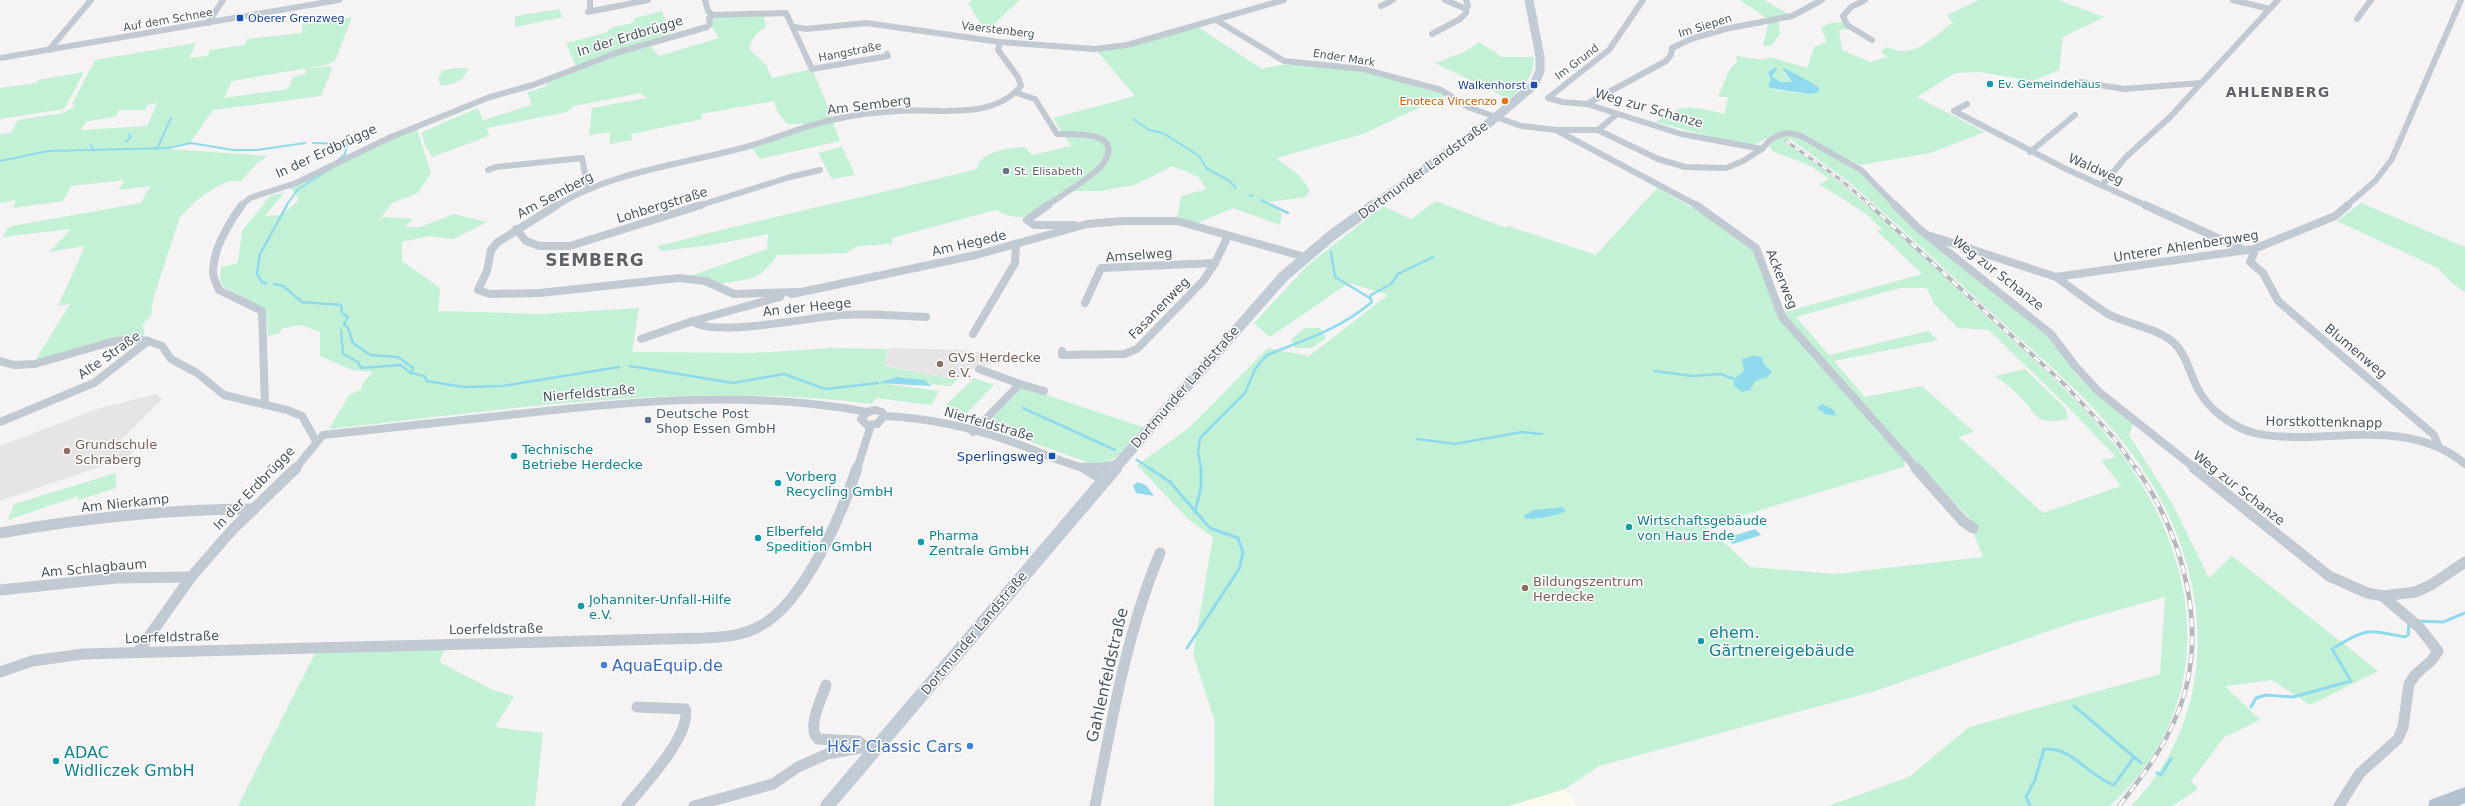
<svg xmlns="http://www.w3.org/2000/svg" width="2465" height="806" font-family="'DejaVu Sans',sans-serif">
	<rect width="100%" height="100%" fill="#f5f3f3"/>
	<path fill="#fdf9ef" d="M1565,789L1578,806H1509Z"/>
	<g fill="#e6e4e5">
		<path d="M889,348L961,350L1008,356L999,363L974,368L957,380L884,365Z"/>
		<path d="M156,394L162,399L121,440L139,445L128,457L0,501V446L97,409Z"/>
	</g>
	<g fill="#c3f1d5" fill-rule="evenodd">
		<path d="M973,0H1020L991,27L984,29L968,3Z"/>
		<path d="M1740,0H1764L1792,16L1778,18L1780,34L1771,46H1763L1769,20Z"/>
		<path d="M1979,0H2058L2104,17L2063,37L2059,70L2033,81L1980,72L1955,73L1917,97L1985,132L1930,153L1860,165L1813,141L1779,132L1753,145L1727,141L1656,122C1685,101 1692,107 1725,114L1728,97H1719V94L1730,69L1737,62L1736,56L1762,60L1770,57L1807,68L1814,47L1827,42L1821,28L1830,23L1845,22L1853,29L1839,30L1842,50L1870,62L1887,57L1881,51L1887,47C1916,60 1930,38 1953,23L1947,15ZM1772,68V76L1780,82H1792L1783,72L1791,71L1800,78L1819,88L1810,94L1775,90L1768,85L1771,80L1768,72Z"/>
		<path d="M559,9L563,17L515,27V16Z"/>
		<path d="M662,11L670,36L648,43L659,56L719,38L710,24L709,18L763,13L766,27C756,33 752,38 749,49L766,65L772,78L812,69L833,118L810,124H787L777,111L774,101L701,114L703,119L631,134L632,140L610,144V132L589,135L592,108L647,98L640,93L574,106L567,112L487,128L489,136L432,157L424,143L422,132L478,108L483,120L532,105L527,92L545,87L551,79L576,67L566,43L605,33L613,27L633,23L635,18Z"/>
		<path d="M352,17L335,61L326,65L232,81L224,98L288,89L293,77L305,74L306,69L330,66L332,69L321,96L213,110L189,144L173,145L170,149L268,156L257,163L241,181H230L216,187L198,199L180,217L153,299L151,315L142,325L145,333L139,339L34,362L70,304L58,306L85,246L49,252L71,229L3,237L7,229L12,226L141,203L150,186L119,190L124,180L71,186L63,201L13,208L16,200L0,203V134L11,133L18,120L63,113L76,106L72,104L95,60L196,43L189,58L208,56L210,50L245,45L247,39L302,33V25ZM157,103L147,126L81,130L86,122L116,116L119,110H145L147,105Z"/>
		<path d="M1198,27L1262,69C1316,53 1392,80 1446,95L1363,134L1276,158L1299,175L1310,190L1306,197L1269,202L1282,214L1280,225L1233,208L1197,223L1177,218L1181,196L1206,189L1199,177L1172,166L1135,185L1100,191H1068L1032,215L1023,217L1009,216L995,210L892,238V244L858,246L846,253L777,255C765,273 758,278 737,281C730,282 725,282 719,286L688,277L767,249L768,234L712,245L661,251L658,246C764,218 871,196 977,169C979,151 1009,148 1024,147L1033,155L1071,146L1053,118L1135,96L1096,50Z"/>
		<path d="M1479,42L1502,57H1534C1534,77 1523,88 1509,99L1435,63L1464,52Z"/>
		<path d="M458,68H468C464,82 455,83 441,86L438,78L443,70Z"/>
		<path d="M84,72L64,109L0,119V88L36,83L38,80Z"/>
		<path d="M833,122L840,141L760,159L751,147L811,127Z"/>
		<path d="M417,129L431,173L418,193L392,203L377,223L384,217L413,219L405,227H420L454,214L487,222L453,239L429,236L402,242V261L440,288L438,311L540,314L639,308L632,352L752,353L833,348L888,349L884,366L957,380L951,386C927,386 911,374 886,379L890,381L887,384L939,391L931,405L876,398L872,404C689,381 510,409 329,429L349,395L362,389V384L373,372L352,370L320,356V332L301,325L283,328L278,334L268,336L266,310L222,286L220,275L221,267L238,263L242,231L271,195L284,193L265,216L281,215L299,200L290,187L343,160Z"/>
		<path d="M1791,134L1853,166L1912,226L2051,339L2076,374L2133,424L2129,435L2172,503L2209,578L2232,556L2378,671L2310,705L2272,680L2225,686L2260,720L2224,737L2191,781L2198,789L2172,806H2131C2225,709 2212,570 2140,465C2100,406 2042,360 1991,312C1945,270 1900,226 1852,185C1833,169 1811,155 1791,139L1784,142C1853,186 1910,245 1969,300C2016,345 2068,387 2109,438C2201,551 2225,699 2110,806H1828L1909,777L1969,727L2160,674L2165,597L2075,622L1875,691L1599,766L1565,789L1509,806H1214L1215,722L1193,654L1213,537L1188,519L1137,465L1189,428L1268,348L1309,356L1388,295L1349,283L1270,337L1254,323L1308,265L1383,206L1411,219L1436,201L1506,228L1508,226L1596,255L1657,188L1734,231L1754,252L1778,314L1922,274L1877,231L1883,230L1865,213L1819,184L1829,179L1811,166L1772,151L1769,144L1771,141ZM1900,288H1927L1934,304L1958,328L1989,330L2070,409L2116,457L2101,460L2121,486L2043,513L1959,437L1974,432L1922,386L1865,397L1834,361L1938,340L1928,331L1829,355L1796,317ZM1906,451L1978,527L1973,532L1983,557L1835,574L1750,567L1707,526L1904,467Z"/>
		<path d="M842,147L855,175L832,179L818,153Z"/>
		<path d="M2361,203L2465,247V292L2452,283L2438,268L2337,221Z"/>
		<path d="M1304,328H1320L1326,338L1312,348H1295L1291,340Z"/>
		<path d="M2025,369L2066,409L2068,419C2031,426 2040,415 2019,396C2012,388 2003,382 1995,376Z"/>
		<path d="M974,378L994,385L967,413L945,406Z"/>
		<path d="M1023,387L1143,427L1117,457L1104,463L1087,462L991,428L987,424Z"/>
		<path d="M116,473V488L78,500V496L8,520L14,504Z"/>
		<path d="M445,650L439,662L493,690L514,696L495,727L543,733L535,806H238L316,651Z"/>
	</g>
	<g fill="#90daee">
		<path d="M1775,67L1777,69L1772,76L1780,82H1792L1782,68H1784C1787,69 1817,85 1819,88V92L1810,94L1770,88L1768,85L1771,80L1768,72Z"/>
		<path d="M1753,356L1762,357L1764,364L1772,372L1767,377L1755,381L1750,390L1742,392L1734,386V379L1744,371L1742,359Z"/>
		<path d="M896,377L924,380L932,386L878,383Z"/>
		<path d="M1822,404L1834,410L1836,416L1825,414L1817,408Z"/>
		<path d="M1137,482L1146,485L1154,496L1136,493L1133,486Z"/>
		<path d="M1562,507L1566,511C1560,515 1530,521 1524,518L1525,515L1534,510Z"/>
		<path d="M1755,529L1761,535L1733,544L1727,538Z"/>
	</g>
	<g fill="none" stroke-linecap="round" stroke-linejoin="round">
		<g stroke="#90daee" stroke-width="2">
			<path d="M1133,119L1149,130L1163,133L1199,156L1206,168L1228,180L1236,188"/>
			<path d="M126,142L131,137L129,134"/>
			<path d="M313,143L347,144L345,154L338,160"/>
			<path d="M91,145L94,151"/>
			<path d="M157,149L171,118"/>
			<path d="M0,161L48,151L168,148L191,143L233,150H257L305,143"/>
			<path d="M1250,195L1253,196"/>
			<path d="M1261,200L1273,206"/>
			<path d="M286,206L298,189L330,169"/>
		</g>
		<g stroke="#90daee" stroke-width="2.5">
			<path d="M1271,205L1288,213"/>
			<path d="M266,283L262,282L257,274L260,254L287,205"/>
			<path d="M274,284L283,286L302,302L341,305L342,313L348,317L344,324L348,328L353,343L370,355L398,357L413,368L411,373L424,376L427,381L464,387L502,386L619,367"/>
			<path d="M1370,298L1371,295L1391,284L1398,274L1433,257"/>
			<path d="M341,330L343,354L358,362L361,368L400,365L411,373"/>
			<path d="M630,366L733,383L784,374L825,389L878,383"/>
			<path d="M1655,371L1692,376L1721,374L1734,379"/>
			<path d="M1023,408L1115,450"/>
			<path d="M1417,439L1455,444L1522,432L1542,434"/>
			<path d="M1137,460L1151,469"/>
			<path d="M1201,469L1198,451L1200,438L1245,393L1255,369L1267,355C1305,340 1340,329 1372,302L1370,298L1335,277L1331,252"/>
		</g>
		<g stroke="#90daee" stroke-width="3">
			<path d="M1149,468L1170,482L1210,528L1238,538L1243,553L1239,569L1187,648"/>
			<path d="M1195,512L1201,487V468"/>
			<path d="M2417,621L2443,622L2465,613"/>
			<path d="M2074,706L2141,763"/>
			<path d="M2251,707L2256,698L2266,695L2293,697L2351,681L2332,649C2368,628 2364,629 2405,637L2408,635L2409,623"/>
			<path d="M2157,773L2161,775L2171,759"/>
			<path d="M2030,806L2026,797L2035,780L2044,749C2073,747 2088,776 2114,785L2134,757"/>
		</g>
		<g stroke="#c1cad2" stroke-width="6">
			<path d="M590,0V8"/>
			<path d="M705,0L708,11L713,15"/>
			<path d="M1466,0L1468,6L1466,9"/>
			<path d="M1643,0L1609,50L1548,98L1562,102L1587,104L1681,134L1762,149L1770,140L1779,135L1789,133L1801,136L1861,170L1896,206"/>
			<path d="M1865,0L1851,7L1843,16L1847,25L1872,40"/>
			<path d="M2233,0L2270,9"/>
			<path d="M1381,6L1393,0"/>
			<path d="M588,12L648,0"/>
			<path d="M713,15L786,13L812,69L888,56L887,54"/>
			<path d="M2357,19L2371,0"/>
			<path d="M1216,20L1284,61L1363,69L1441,90L1468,107L1521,126L1556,130H1598L1658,159L1685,167L1726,168L1743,161L1762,149"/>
			<path d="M208,23L223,0"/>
			<path d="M795,27L806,29L866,23L1000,42L1095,49L1127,45L1284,0"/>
			<path d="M1432,34L1460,19L1466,13V9L1445,0"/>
			<path d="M49,50L91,0"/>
			<path d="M0,58L339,0"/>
			<path d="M2080,82L2124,89L2201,83"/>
			<path d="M1017,93L1035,99L1057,134C1075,134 1125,131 1103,164C1098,172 1057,199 1046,206"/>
			<path d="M1587,104L1666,61L1671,55L1672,48L1691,39L1725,29L1792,16L1822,0"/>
			<path d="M1967,104L1954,111L2066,169L2147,206"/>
			<path d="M1556,130L1698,206"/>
			<path d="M1598,130L1617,114"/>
			<path d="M2030,152L2075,115"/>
			<path d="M488,170L496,167L582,158L588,189"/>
			<path d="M2102,185L2127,156L2169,118L2278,0"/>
			<path d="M241,206L250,198L296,183L391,137L490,97L533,85L619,52L707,27L710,24L709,18L713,15"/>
			<path d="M556,206C610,172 684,164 746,147C775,139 803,126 832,120C853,115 877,112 898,111C938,108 992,121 1021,86L1018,77L998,50L1000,42"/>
			<path d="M698,206L790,177L820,170"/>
			<path d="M2346,206L2375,181L2392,159L2461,0"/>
		</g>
		<g stroke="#c1cad2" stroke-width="8">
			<path d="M242,205C229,223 213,249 213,272C213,277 217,285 219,290L262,311L265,405"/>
			<path d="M557,205L498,242L491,250L487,271L478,290L490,294L540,293L679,278L705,281L734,294L797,292"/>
			<path d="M1048,205L1027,220L1034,225H1074"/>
			<path d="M1696,205L1756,248L1782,317L1917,469"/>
			<path d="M1895,205L1918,228L2051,334L2076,367L2099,392L2196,469"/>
			<path d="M2145,205L2244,250"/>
			<path d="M516,229L526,241L539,246H570L701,205"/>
			<path d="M1931,236L2056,277L2254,249L2335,216L2348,205"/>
			<path d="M2250,250L2254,253L2250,262L2263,273L2278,301L2434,435L2438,445"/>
			<path d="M2056,277C2073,289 2090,303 2108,314C2129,325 2156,327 2174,343C2187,355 2190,375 2198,389C2208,409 2232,427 2254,433C2270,437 2286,437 2302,437C2358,436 2419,425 2465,464"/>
			<path d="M792,294L976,255L1087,224L1123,221H1177L1305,257"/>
			<path d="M1085,303L1101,268L1215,263"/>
			<path d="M693,321C710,338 813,317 840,315C869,313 898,316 926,317"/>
			<path d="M973,334L1015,263L1016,245"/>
			<path d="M641,339L693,321L780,297"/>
			<path d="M1062,351V355L1124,354L1137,349L1203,281L1215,263L1228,236"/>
			<path d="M0,361L14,365L35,364L111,342L134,339L148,341L162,346L171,359L197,373L224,395L287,410L302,416L316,441"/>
			<path d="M979,369L1020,384"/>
			<path d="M875,410L882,412L884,416L877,424L867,425L861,419L867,412Z"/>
			<path d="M884,416C928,418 974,428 1015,443C1038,451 1060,462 1084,468H1097L1117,464"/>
			<path d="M0,422L94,383L148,341"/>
			<path d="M973,432L1020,384L1044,391"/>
			<path d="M1085,468L1087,469"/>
			<path d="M295,469L323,435C388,428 453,421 518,414C633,401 752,390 867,412"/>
			<path d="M857,469L871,425"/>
		</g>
		<g stroke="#c1cad2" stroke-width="11">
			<path d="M1085,468L1104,480"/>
			<path d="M1086,468H1098"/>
			<path d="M1916,468L1963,521L1973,528"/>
			<path d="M2194,468L2329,576L2367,593L2383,596L2415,592L2431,585L2465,562"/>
			<path d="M0,533C84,518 168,509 254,509"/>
			<path d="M0,590L116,578L191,577"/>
			<path d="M138,652L191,577L233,529L296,468"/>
			<path d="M0,672L32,661L83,654L704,638C723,637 743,636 760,626C804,603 842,514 857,468"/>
			<path d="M826,685C822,699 806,727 818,739L858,741L866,747"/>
			<path d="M627,806C643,786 692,735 685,709L637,707"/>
			<path d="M694,806L773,784L798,767L827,754L866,747L874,751"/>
			<path d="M1095,806C1112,720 1126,634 1160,553"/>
			<path d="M2339,806L2360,773L2398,739L2403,727L2409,684L2415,675L2432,660L2438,651L2419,627L2385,598"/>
		</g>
		<path stroke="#c1cbd6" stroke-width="9" d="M1373,206L1489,123L1534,85L1540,71V57L1529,0"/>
		<path stroke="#c1cbd6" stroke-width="11" d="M1114,469L1283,277L1331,236L1374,205"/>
		<path stroke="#c1cbd6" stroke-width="14" d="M827,806L1115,468"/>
		<path fill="#b3c2d1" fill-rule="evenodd" d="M2465,787V803L2458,806H2428L2430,800Z"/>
		<defs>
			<path id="rail-far2" d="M1786,141L1837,177L1872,206"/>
			<path id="rail-far1" d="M1870,205L2066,386L2115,439L2136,469"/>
			<path id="rail" d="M2119,806C2141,778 2162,751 2176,717C2211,636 2185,538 2136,468"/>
		</defs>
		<use href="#rail-far2" stroke="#b5b8bd" stroke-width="3"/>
		<use href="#rail-far1" stroke="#b5b8bd" stroke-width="4"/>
		<use href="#rail" stroke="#b5b8bd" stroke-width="4.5"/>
		<use href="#rail-far2" stroke="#fff" stroke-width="2" stroke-dasharray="5.5" stroke-linecap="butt"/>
		<use href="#rail-far1" stroke="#fff" stroke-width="2.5" stroke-dasharray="7" stroke-linecap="butt"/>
		<use href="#rail" stroke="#fff" stroke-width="3" stroke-dasharray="9" stroke-linecap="butt"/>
	</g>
	<g fill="#1a4fb4" stroke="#fff" stroke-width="1.5">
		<rect x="236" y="14" width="8" height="8" rx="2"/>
		<rect x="1530" y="81" width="8" height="8" rx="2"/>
		<rect x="1048" y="452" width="8" height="8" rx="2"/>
	</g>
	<g fill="#0f9aa8" stroke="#fff" stroke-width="1.5">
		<circle cx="1990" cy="84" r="4"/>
		<circle cx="514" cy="456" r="4"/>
		<circle cx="778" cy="483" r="4"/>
		<circle cx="1629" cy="527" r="4"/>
		<circle cx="758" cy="538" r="4"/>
		<circle cx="921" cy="542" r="4"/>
		<circle cx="581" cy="606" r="4"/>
		<circle cx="1701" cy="641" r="4"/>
		<circle cx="56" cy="761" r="4"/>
	</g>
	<circle fill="#e8710a" stroke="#fff" stroke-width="1.5" cx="1505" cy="101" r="4"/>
	<circle fill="#6b7280" stroke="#fff" stroke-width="1.5" cx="1006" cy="171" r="4"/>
	<g fill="#8d6e63" stroke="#fff" stroke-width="1.5">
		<circle cx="940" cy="364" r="4"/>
		<circle cx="67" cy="451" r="4"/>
		<circle cx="1525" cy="588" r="4"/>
	</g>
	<circle fill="#5c6f8a" stroke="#fff" stroke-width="1.5" cx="648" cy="420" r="4"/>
	<g fill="#3f7fe0" stroke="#fff" stroke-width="1.5">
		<circle cx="604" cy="665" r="4"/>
		<circle cx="970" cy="746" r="4"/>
	</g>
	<g text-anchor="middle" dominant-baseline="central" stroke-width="3" stroke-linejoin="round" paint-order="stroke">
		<g font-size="11" fill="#164399" stroke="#fff" text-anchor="start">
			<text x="248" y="18">Oberer Grenzweg</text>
			<text x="1526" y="85" text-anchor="end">Walkenhorst</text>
		</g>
		<g font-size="11" fill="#4a5661" stroke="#fff">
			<text transform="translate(168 20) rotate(-10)">Auf dem Schnee</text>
			<text transform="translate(1705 26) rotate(-17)">Im Siepen</text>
			<text transform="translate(998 30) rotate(7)">Vaerstenberg</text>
			<text transform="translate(850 52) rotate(-11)">Hangstraße</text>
			<text transform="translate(1344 58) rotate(9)">Ender Mark</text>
			<text transform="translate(1577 62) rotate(-37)">Im Grund</text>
		</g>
		<g font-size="11" fill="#0d838f" stroke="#fff" text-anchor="start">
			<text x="1998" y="84">Ev. Gemeindehaus</text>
		</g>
		<g font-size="11" fill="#c56008" stroke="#fff" text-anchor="end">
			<text x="1497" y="101">Enoteca Vincenzo</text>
		</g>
		<g font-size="11" fill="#5b616d" stroke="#fff" text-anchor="start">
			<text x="1014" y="171">St. Elisabeth</text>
		</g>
		<g font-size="13" fill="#4a5661" stroke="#fff">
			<text transform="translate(630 36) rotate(-17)">In der Erdbrügge</text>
			<text transform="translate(869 105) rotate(-7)">Am Semberg</text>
			<text transform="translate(1649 108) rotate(16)">Weg zur Schanze</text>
			<text transform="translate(326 151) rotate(-25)">In der Erdbrügge</text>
			<text transform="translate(2096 169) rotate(24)">Waldweg</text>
			<text transform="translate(1423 170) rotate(-36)">Dortmunder Landstraße</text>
			<text transform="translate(555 195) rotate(-28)">Am Semberg</text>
			<text transform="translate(662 205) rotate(-17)">Lohbergstraße</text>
			<text transform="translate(969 243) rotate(-13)">Am Hegede</text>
			<text transform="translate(2186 246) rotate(-9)">Unterer Ahlenbergweg</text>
			<text transform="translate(1139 255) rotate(-4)">Amselweg</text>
			<text transform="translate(1998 273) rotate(38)">Weg zur Schanze</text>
			<text transform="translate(1782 279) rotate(68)">Ackerweg</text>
			<text transform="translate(807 307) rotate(-6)">An der Heege</text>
			<text transform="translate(1159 308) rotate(-46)">Fasanenweg</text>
			<text transform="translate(2356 351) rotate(40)">Blumenweg</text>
			<text transform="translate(109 355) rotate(-35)">Alte Straße</text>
			<text transform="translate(1185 387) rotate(-49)">Dortmunder Landstraße</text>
			<text transform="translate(589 393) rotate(-5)">Nierfeldstraße</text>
			<text transform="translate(2324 422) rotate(1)">Horstkottenknapp</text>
			<text transform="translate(989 424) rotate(16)">Nierfeldstraße</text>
			<text transform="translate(254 488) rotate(-46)">In der Erdbrügge</text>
			<text transform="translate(2239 488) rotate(38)">Weg zur Schanze</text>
			<text transform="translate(125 503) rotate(-6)">Am Nierkamp</text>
			<text transform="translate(94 568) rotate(-5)">Am Schlagbaum</text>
			<text transform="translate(496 629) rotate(-1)">Loerfeldstraße</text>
			<text transform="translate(974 633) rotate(-50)">Dortmunder Landstraße</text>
			<text transform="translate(172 637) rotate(-2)">Loerfeldstraße</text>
		</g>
		<g font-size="13" fill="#785e54" stroke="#fff" text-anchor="start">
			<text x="948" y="357">GVS Herdecke<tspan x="948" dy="15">e.V.</tspan></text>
			<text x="75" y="444">Grundschule<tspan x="75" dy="15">Schraberg</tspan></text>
			<text x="1533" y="581">Bildungszentrum<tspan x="1533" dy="15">Herdecke</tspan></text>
		</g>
		<g font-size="13" fill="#4e5e75" stroke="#fff" text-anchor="start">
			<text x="656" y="413">Deutsche Post<tspan x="656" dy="15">Shop Essen GmbH</tspan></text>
		</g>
		<g font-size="13" fill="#0d838f" stroke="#fff" text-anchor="start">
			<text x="522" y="449">Technische<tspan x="522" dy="15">Betriebe Herdecke</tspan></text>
			<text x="786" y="476">Vorberg<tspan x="786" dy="15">Recycling GmbH</tspan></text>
			<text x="1637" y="520">Wirtschaftsgebäude<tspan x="1637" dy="15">von Haus Ende</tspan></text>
			<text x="766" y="531">Elberfeld<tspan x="766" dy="15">Spedition GmbH</tspan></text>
			<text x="929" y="535">Pharma<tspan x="929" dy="15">Zentrale GmbH</tspan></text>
			<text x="589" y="599">Johanniter-Unfall-Hilfe<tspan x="589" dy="15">e.V.</tspan></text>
		</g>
		<g font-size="13" fill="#164399" stroke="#fff" text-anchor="end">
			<text x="1044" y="456">Sperlingsweg</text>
		</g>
		<g font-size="14" font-weight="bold" letter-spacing="1" fill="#5f6368" stroke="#fff">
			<text x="2278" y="92">AHLENBERG</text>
		</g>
		<g font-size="16" fill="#0d838f" stroke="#fff" text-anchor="start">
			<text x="1709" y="632">ehem.<tspan x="1709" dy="18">Gärtnereigebäude</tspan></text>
			<text x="64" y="752">ADAC<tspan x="64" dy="18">Widliczek GmbH</tspan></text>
		</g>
		<g font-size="16" fill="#366cbe" stroke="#fff" text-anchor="start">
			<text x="612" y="665">AquaEquip.de</text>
			<text x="962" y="746" text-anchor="end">H&amp;F Classic Cars</text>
		</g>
		<g font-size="16" fill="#4a5661" stroke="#fff">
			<text transform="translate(1107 675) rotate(-77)">Gahlenfeldstraße</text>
		</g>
		<g font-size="17" font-weight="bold" letter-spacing="1" fill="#5f6368" stroke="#fff">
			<text x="595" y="260">SEMBERG</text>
		</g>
	</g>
</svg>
